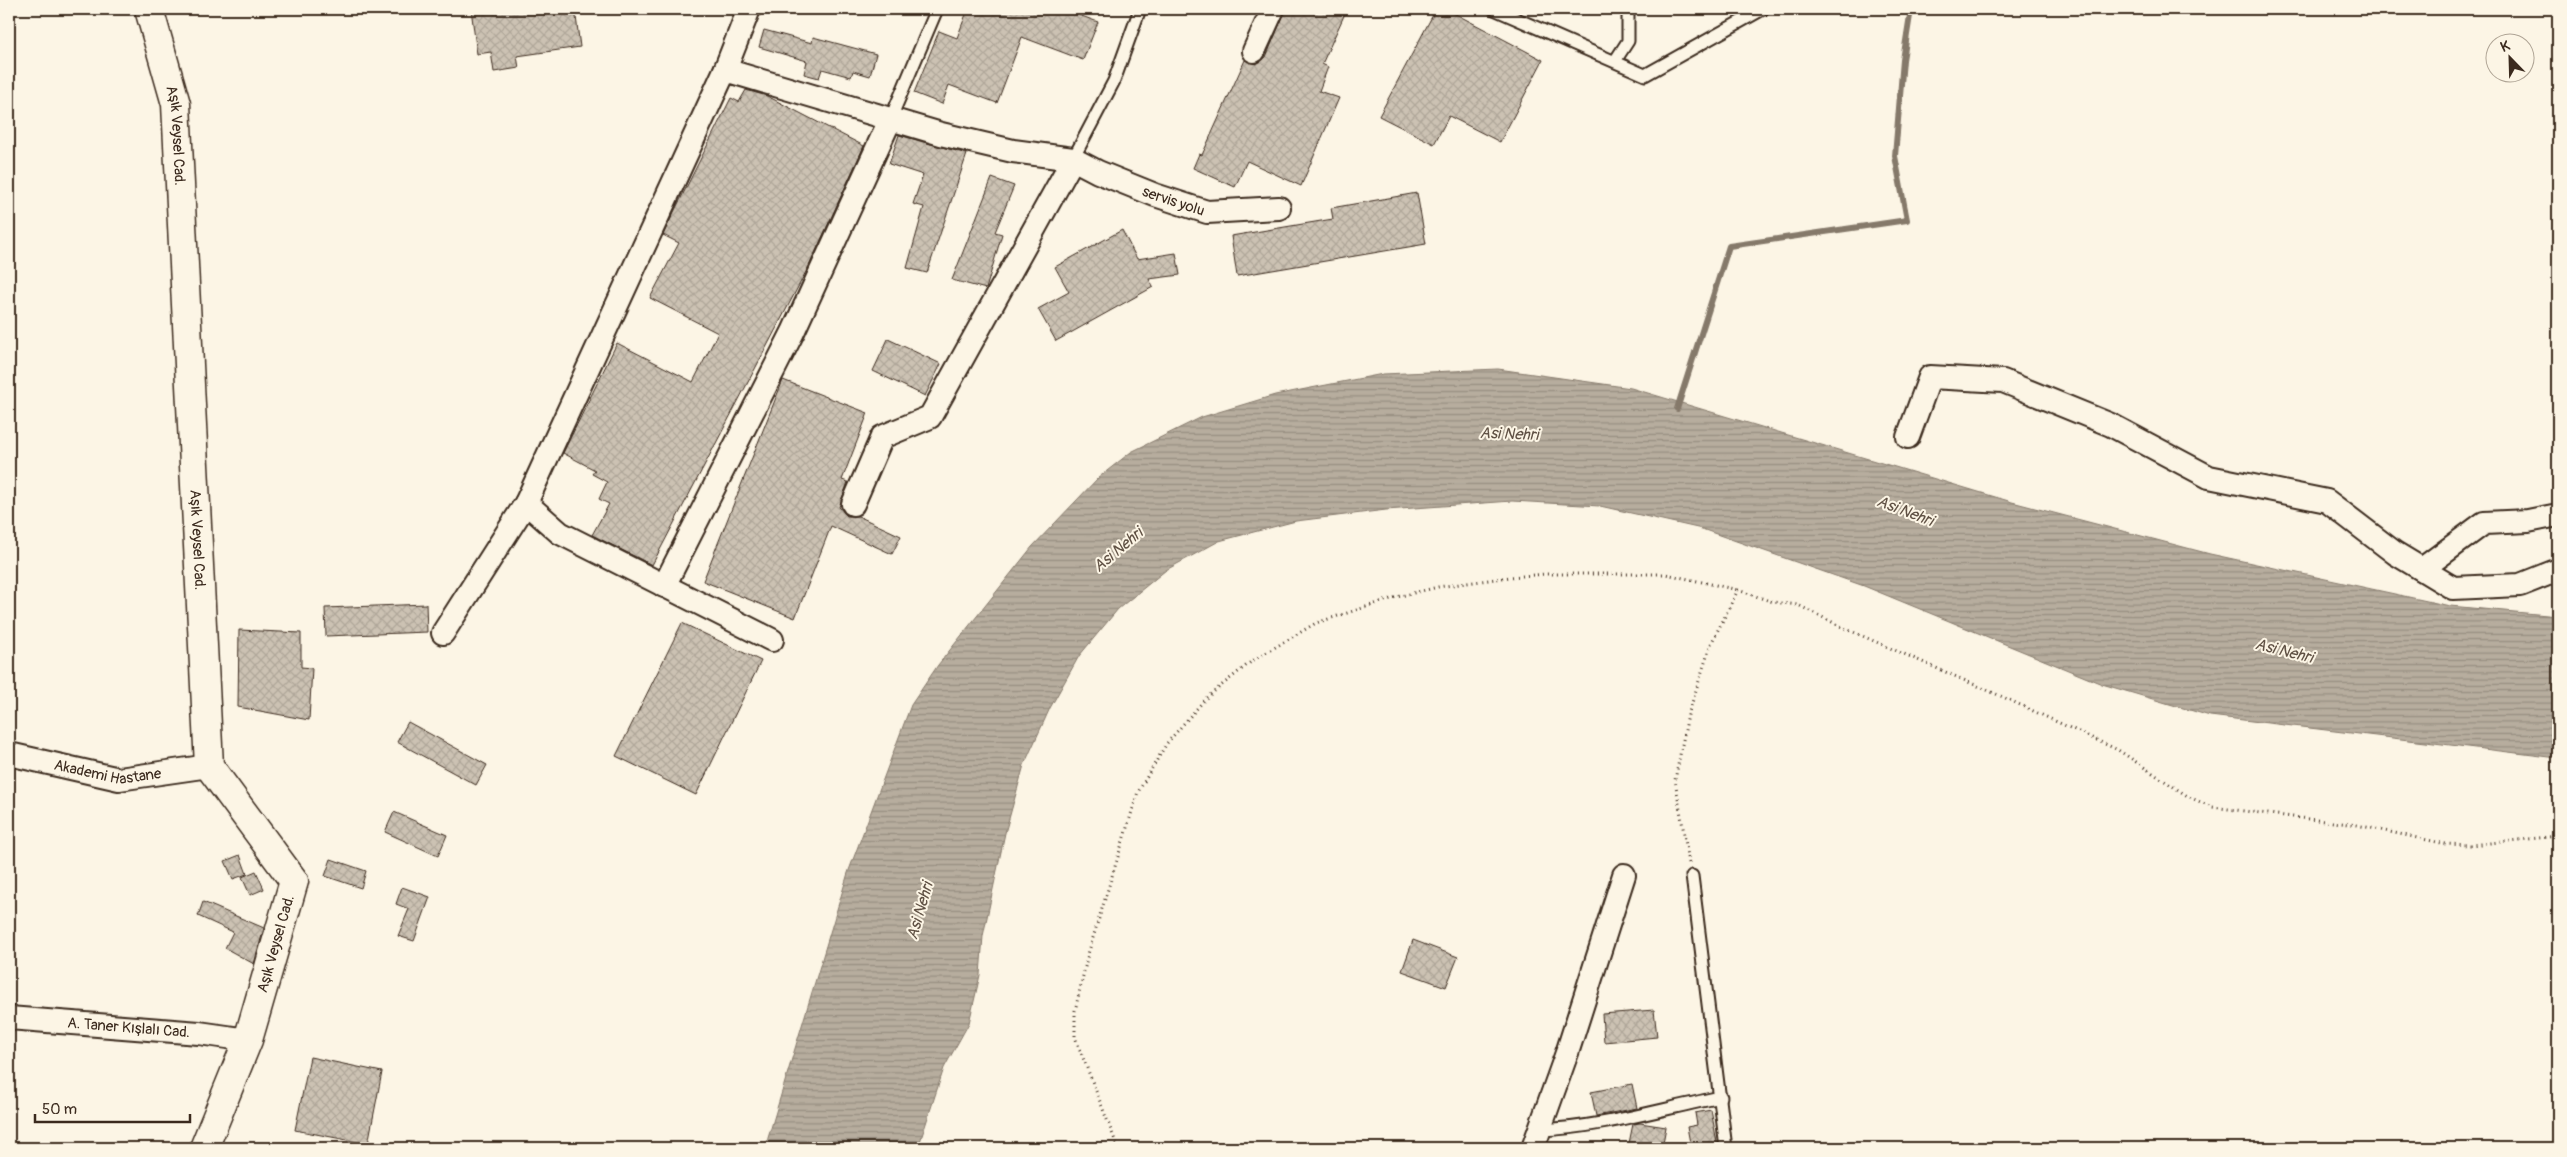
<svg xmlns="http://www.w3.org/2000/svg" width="2567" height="1157" font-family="Pangolin,sans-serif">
	<defs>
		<pattern id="water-rules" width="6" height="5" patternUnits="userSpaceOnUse" patternTransform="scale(1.25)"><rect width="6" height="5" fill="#b7ad9e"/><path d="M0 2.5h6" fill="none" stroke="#968d80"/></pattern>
		<pattern id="building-cross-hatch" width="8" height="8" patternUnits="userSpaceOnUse" patternTransform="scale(1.25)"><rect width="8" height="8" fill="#ccc2b3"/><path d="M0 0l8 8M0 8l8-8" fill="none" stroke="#b0a79a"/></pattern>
	</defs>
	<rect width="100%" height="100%" fill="#fcf5e5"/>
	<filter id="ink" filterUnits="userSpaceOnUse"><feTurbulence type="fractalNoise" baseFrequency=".02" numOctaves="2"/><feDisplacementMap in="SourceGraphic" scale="10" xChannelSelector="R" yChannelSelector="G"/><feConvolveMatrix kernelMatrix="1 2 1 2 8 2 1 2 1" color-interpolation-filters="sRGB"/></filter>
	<g filter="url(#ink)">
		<path fill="url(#water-rules)" stroke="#85796b" d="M1498,369L1631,388L2012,502L2210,554L2450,606L2558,616V758L2210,716L2102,684L1864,586L1702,529L1600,506L1512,501L1386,510L1296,521L1219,541L1166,570L1118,609L1079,656L1050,708L1024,765L1005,833L983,936L980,975L969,1023L944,1068L918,1148H765L848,873L911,705L938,665L1032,547L1098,478L1131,452L1202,417L1275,395L1383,374Z"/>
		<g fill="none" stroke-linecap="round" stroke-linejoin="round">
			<path stroke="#85796b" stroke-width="6" d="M1677,409L1729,246L1907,220L1895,156L1903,60L1911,9"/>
		</g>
		<g fill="url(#building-cross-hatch)" stroke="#3b2a1e">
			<path d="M471,9H575L580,47L517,56L519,68L494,72L491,52L477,54Z"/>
			<path d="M968,9H1081L1079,15L1098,22L1083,60L1022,37L997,103L949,85L942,104L914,93L939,31L957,38Z"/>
			<path d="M1286,9H1347L1322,64L1328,67L1319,91L1339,98L1301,186L1247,161L1235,187L1193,168L1199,154L1202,155L1245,60L1256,64L1266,57Z"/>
			<path d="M1436,9H1446L1543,60L1500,142L1449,116L1434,144L1379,116Z"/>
			<path d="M764,30L812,43L813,37L876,54L870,76L853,71L851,77L822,69L819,78L804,74L807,61L759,47Z"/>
			<path d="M746,90L767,96L864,146L809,266L652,565L592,535L609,504L599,499L607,482L592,474L595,470L563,453L617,343L693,382L718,333L650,298L679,243L663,235L674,212L731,98L739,102Z"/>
			<path d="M899,135L967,154L927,273L907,268L924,207L913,204L923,175L889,164Z"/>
			<path d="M992,178L1014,186L995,232L1002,234L986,289L952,280Z"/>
			<path d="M1417,193L1426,244L1237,276L1231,236L1333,219L1331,208Z"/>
			<path d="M1122,230L1137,259L1176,253L1180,275L1149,279L1153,287L1056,341L1038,309L1069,292L1055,267Z"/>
			<path d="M888,339L941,364L925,396L873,371Z"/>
			<path d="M783,380L868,413L842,480L848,482L839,507L847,516H858L901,536L892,554L831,526L795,618L703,581Z"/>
			<path d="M426,604L427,632L326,636L325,608Z"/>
			<path d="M682,623L761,661L696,795L616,756Z"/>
			<path d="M239,630L301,633V667L312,668L309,720L238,707Z"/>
			<path d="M408,722L487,765L476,785L397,742Z"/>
			<path d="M394,812L447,835L438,856L385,832Z"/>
			<path d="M240,855L247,874L233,879L225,861Z"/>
			<path d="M331,859L366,871L361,888L325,876Z"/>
			<path d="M256,871L264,889L250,895L242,877Z"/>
			<path d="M402,887L430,897L414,941L398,936L409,909L396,904Z"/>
			<path d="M203,902L264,928L254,964L225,948L233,932L198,916Z"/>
			<path d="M1413,940L1458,957L1446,987L1402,971Z"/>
			<path d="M1654,1010L1657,1037L1604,1042L1602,1014Z"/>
			<path d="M310,1057L382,1072L368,1144L295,1130Z"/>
			<path d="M1632,1084L1637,1108L1596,1116L1591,1092Z"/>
			<path d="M1711,1110L1718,1148H1691L1687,1127L1697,1125L1695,1113Z"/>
			<path d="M1640,1123L1666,1127L1662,1148H1628L1633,1124Z"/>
		</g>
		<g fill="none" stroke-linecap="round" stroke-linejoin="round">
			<defs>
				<g id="lane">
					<path d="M1494,9L1645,75L1763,9"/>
					<path d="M1615,61L1628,41V9"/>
					<path d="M890,120L937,9"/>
					<path d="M1073,159L1114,81L1140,9"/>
					<path d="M1692,876L1726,1148"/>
					<path d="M1540,1130C1600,1128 1661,1109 1721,1097"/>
				</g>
				<g id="street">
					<path d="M749,9L725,70L526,503L560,533L772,640"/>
					<path d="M1254,51L1273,9"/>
					<path id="s1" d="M725,70L941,134L1013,151L1073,159L1098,172L1155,195L1207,212L1279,208"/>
					<path d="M1908,437L1930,377L2003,381L2111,425L2209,477L2327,501L2395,553L2453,588L2520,585L2558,570"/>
					<path d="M853,504L882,437L930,417L1073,159"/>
					<path d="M2422,569L2484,523L2528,521L2558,515"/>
					<path d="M664,586L793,332L890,120"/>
					<path d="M443,633L526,503"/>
					<path id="s2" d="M9,754L119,779L209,766"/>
					<path id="s3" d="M9,1018L199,1033L248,1040"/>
					<path d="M1533,1148L1568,1050L1624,875"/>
				</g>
				<g id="secondary">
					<path id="s4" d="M149,9L176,104L209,766L294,881L248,1040L204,1148"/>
				</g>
			</defs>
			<use href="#lane" stroke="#3b2a1e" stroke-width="15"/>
			<use href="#street" stroke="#3b2a1e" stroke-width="26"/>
			<use href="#secondary" stroke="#3b2a1e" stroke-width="31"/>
			<g stroke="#3b2a1e" stroke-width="3" stroke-dasharray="1 4" stroke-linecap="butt">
				<path d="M1689,863L1675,780L1688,715L1711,644L1738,590L1773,602L1798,605L1844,628L2003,697L2118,750L2189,797L2212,807L2357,825L2446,844L2471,845L2558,836"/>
				<path d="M1118,1148L1075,1037V1011L1088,954L1138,792L1167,743L1206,698L1252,661L1316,623L1397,597L1438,587L1510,577L1546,574H1666L1738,590"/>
			</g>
			<use href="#lane" stroke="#fcf5e5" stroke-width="11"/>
			<use href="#street" stroke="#fcf5e5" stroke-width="22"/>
			<use href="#secondary" stroke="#fcf5e5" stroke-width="28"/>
		</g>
	</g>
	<g text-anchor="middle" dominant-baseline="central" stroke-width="4" stroke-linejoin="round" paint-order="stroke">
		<g font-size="15" fill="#3b2a1e" stroke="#fcf5e5">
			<text stroke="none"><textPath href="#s4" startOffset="130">Aşık Veysel Cad.</textPath></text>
			<text stroke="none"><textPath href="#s1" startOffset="469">servis yolu</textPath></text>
			<text stroke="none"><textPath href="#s4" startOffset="535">Aşık Veysel Cad.</textPath></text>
			<text stroke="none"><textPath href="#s2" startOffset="101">Akademi Hastane</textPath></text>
			<text transform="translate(276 944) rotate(-74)">Aşık Veysel Cad.</text>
			<text stroke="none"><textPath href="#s3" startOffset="120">A. Taner Kışlalı Cad.</textPath></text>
		</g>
		<g font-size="16" font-style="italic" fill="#605144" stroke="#fcf5e5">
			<text transform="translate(1509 434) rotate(2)">Asi Nehri</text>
			<text transform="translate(1905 511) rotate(21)">Asi Nehri</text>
			<text transform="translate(1118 550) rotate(-40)">Asi Nehri</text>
			<text transform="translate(2284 651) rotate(14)">Asi Nehri</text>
			<text transform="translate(920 911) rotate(-74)">Asi Nehri</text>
		</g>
	</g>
	<rect width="2567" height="1157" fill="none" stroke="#fcf5e5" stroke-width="30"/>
	<rect x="15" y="15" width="2537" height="1127" fill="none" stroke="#3b2a1e" stroke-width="2" filter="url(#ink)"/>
	<g transform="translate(2510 58) rotate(337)"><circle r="24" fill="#fcf5e5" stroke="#afa495"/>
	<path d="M0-4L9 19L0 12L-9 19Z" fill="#3b2a1e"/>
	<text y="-8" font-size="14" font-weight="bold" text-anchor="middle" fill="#3b2a1e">K</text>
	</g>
	<path d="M35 1114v8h155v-8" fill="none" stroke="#3b2a1e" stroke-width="2.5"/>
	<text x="42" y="1114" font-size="15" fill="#3b2a1e" stroke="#fcf5e5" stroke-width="4" paint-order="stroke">50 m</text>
</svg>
